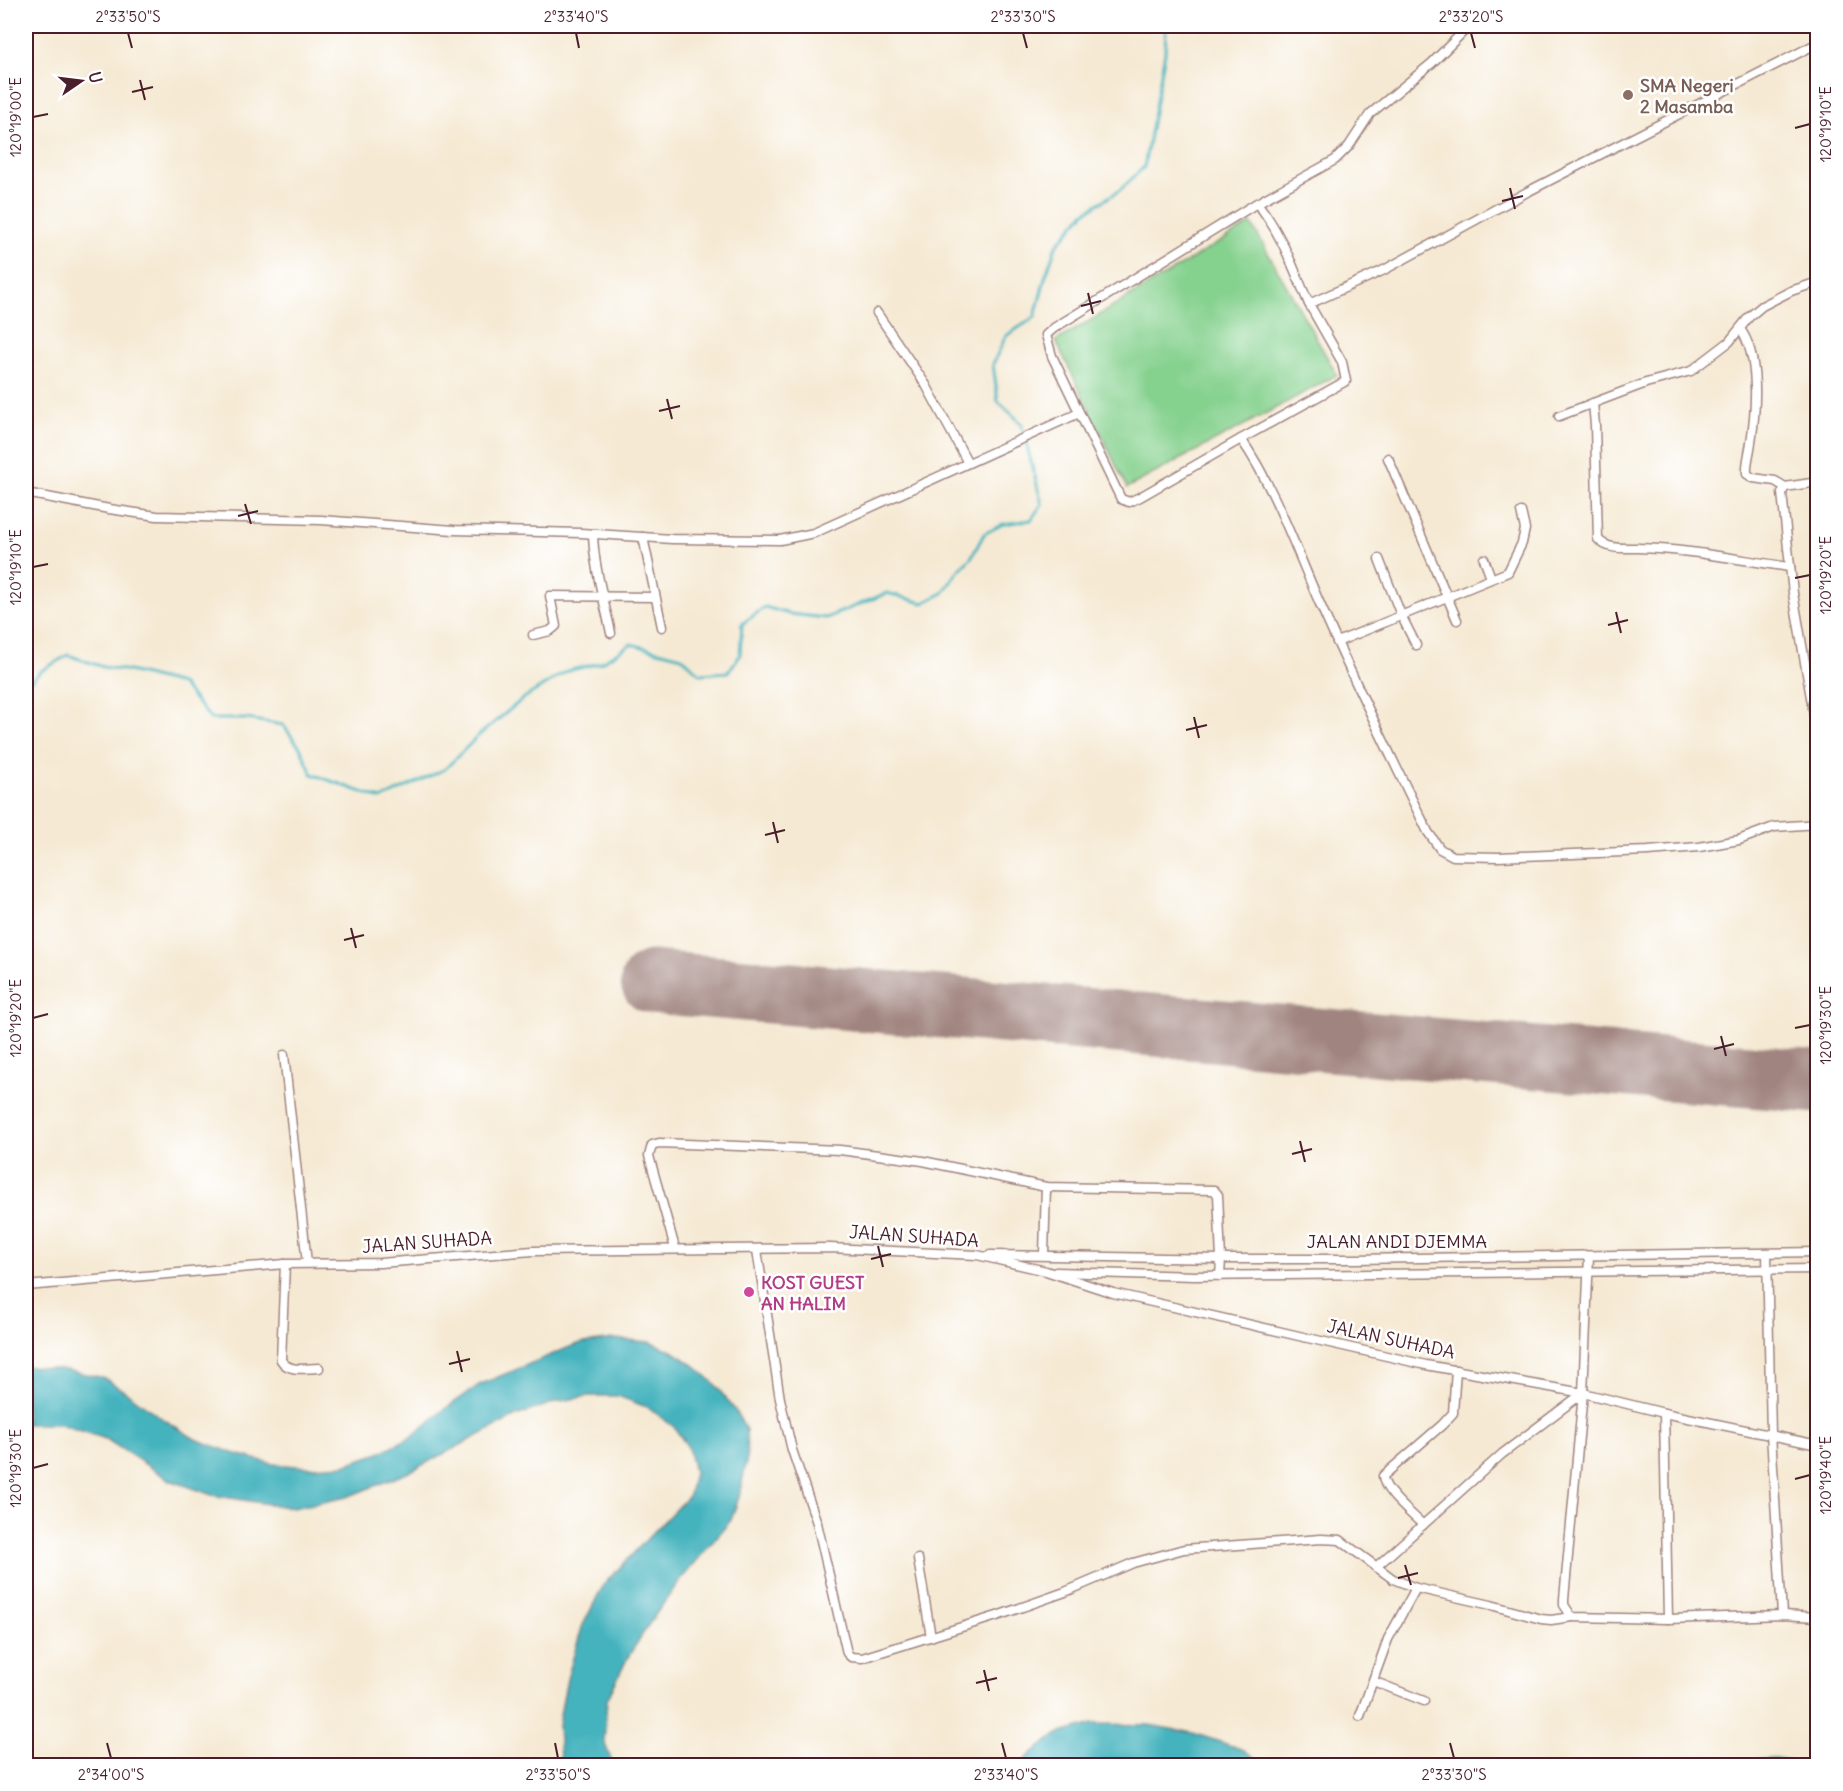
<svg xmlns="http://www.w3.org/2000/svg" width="1843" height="1791" font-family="Delius,sans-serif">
	<rect width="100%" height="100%" fill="#fff"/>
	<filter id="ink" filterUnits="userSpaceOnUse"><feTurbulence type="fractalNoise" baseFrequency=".0167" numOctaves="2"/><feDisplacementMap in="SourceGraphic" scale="12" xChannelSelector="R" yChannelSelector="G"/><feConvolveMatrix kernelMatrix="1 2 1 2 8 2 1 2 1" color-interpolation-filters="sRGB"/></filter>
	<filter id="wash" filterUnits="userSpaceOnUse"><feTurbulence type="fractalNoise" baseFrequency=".008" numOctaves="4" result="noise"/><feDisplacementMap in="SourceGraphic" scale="24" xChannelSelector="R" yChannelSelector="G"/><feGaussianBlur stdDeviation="1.35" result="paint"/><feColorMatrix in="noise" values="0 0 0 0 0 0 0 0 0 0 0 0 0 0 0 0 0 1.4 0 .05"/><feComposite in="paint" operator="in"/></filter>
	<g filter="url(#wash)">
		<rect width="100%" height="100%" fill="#f5e9d3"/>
		<path fill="#85d18e" stroke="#68785c" stroke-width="1.5" d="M1251,223L1337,375L1127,488L1056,341Z"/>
		<g fill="#44b3be" stroke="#476974" stroke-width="1.5">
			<path d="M614,1339L649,1342L671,1350L694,1365L714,1383L735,1410L746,1430L747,1458L739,1497L731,1520L677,1584L649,1624L628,1657L607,1700L604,1741L613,1765H563L560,1758L558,1725L567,1679L582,1627L604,1584L689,1495L694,1472L688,1447L674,1427L649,1408L618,1396H588L555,1402L516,1416L407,1473L347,1497L293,1508L212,1495L170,1480L106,1439L60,1424H26V1366L67,1370L104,1378L129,1394L160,1417L195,1439L233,1453L273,1464L309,1467L344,1465L379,1453L411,1437L442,1411L479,1385L577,1344Z"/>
			<path d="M1093,1724L1149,1725L1193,1733L1244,1750L1264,1765H1020L1032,1753L1058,1734Z"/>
			<path d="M1775,1759L1807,1765H1688Z"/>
		</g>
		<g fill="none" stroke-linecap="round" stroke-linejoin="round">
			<path stroke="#44b3be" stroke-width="3" d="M26,685L41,671L68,655L103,667L129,671L181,684L211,719H247L283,725L301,749L312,774L381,799L445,769L478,736L524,698L567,671L600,663L631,644L682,657L700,674L728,672L740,655L742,624L765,607L789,614L826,618L887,593L923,603L943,593L959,570L971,558L984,534L1003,524L1031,520L1042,504L1021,423L998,401L993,364L1006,336L1035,317L1045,278L1056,246L1084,213L1120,190L1144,167L1165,52L1166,26"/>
			<path stroke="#a0847f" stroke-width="63" d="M652,982L1818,1082"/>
		</g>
	</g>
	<g filter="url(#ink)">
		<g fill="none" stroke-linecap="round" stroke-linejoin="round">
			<defs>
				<g id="minor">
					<path d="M1818,43L1527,192L1384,270L1309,304L1342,362L1346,381L1241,439C1274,486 1297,552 1320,604C1354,681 1391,757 1428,832L1440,849L1453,856L1498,857L1648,851L1699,847L1739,840L1774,827L1818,824"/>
					<path d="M1257,203L1335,160L1349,146L1370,114L1432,63L1469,26"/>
					<path d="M877,313L926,385L968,463"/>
					<path d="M1740,329C1760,355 1756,410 1751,442C1750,452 1746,463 1747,474L1753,478L1775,481L1785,487"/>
					<path d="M1593,403L1595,425L1598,539C1607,550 1624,548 1637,548C1689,549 1739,560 1790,567"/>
					<path d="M1559,416L1646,383L1691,371L1729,342L1749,317L1762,306L1791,291L1818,282"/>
					<path d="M1241,439L1140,497L1129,502L1121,499L1052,356L1046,335L1054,328L1257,203C1281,232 1294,270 1309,304"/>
					<path d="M1388,458L1457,620"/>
					<path d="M1818,482L1785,487L1782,493L1793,593L1818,738"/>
					<path d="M26,493L109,509L157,516L321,520L454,530L581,533L672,539L780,540L814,533L1079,413"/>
					<path d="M593,534C594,568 604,600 611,633"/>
					<path d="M643,537L662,627"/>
					<path d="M1379,559L1401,615L1416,645"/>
					<path d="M1484,559L1491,578"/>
					<path d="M533,635L550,631L556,626L550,596L655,597"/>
					<path d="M1337,642L1508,572L1522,543L1525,529L1521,512"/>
					<path d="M284,1055L307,1263"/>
					<path d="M675,1248L649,1156L652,1145L659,1143L840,1150L923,1161L1046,1187L1214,1190L1218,1195L1221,1259L1220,1276"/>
					<path d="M757,1250L780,1399L792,1450L817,1523L847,1653L851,1657L862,1658L997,1616L1065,1592L1133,1563L1184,1549L1321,1539L1340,1540L1393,1579L1416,1588L1491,1605L1541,1619L1551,1620L1572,1617"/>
					<path d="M1767,1253L1771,1434L1782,1615"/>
					<path d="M1044,1254L1046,1187"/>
					<path d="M990,1255L1221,1259H1355L1818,1252"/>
					<path d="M1589,1256L1583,1393L1564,1599V1605L1572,1617L1668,1619L1782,1615L1818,1617"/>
					<path d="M285,1264L281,1360C289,1373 305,1368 319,1368"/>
					<path d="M1056,1272L1195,1276L1818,1269"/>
					<path d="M26,1286L285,1264L380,1263L533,1251L830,1248L977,1255L1046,1271L1113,1293L1299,1336L1426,1365L1583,1393L1664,1413L1818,1445"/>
					<path d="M1664,1413L1668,1619"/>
					<path d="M1423,1525C1412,1514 1383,1491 1383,1476L1442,1425L1453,1413L1456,1370"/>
					<path d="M918,1559L931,1637"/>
					<path d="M1376,1567L1502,1454L1583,1393"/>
					<path d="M1373,1681L1424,1701"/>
					<path d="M1360,1716L1388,1639L1416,1588"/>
				</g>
			</defs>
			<use href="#minor" stroke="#a0847f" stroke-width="11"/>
			<use href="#minor" stroke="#fff" stroke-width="8"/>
		</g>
	</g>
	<path fill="none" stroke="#4a1f2b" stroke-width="2" d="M128,33L132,48M576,33L579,48M1023,33L1027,48M1471,33L1475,48M140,80L145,100M132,92L153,87M33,117L48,114M1795,128L1810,124M1510,188L1515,209M1502,201L1523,196M1088,293L1093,314M1081,306L1101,301M667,399L672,419M659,411L680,406M245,504L251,524M238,516L258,511M33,567L48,564M1795,578L1810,575M1616,612L1621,633M1608,625L1628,620M1194,717L1199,738M1186,730L1207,725M773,822L778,843M765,835L785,830M351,928L356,948M344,940L364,935M33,1018L48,1014M1795,1028L1810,1025M1721,1036L1726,1056M1714,1049L1734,1044M1300,1141L1305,1162M1292,1154L1312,1149M878,1246L883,1267M871,1259L891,1254M457,1351L462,1372M449,1364L470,1359M33,1468L48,1464M1795,1479L1810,1475M1405,1565L1411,1585M1398,1578L1418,1573M984,1670L989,1691M976,1683L997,1678M107,1743L111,1758M555,1743L558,1758M1002,1743L1006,1758M1450,1743L1454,1758"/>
	<circle fill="#8d6e63" stroke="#fff" stroke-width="2" cx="1628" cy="95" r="6"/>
	<circle fill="#d1479c" stroke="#fff" stroke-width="2" cx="749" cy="1292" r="6"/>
	<g text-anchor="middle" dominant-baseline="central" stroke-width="5" stroke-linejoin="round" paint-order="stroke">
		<g font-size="18" font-weight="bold" fill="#785e54" stroke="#fff" text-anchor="start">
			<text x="1640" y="85">SMA Negeri<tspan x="1640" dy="21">2 Masamba</tspan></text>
		</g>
		<g font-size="18" fill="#4a1f2b" stroke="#fff">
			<text transform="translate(914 1236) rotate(4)">JALAN SUHADA</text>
			<text x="1397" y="1241">JALAN ANDI DJEMMA</text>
			<text transform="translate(427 1242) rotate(-4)">JALAN SUHADA</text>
			<text transform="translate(1391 1339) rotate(12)">JALAN SUHADA</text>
		</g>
		<g font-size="18" font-weight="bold" fill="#b23c85" stroke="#fff" text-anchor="start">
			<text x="761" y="1282">KOST GUEST<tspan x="761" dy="21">AN HALIM</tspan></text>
		</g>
	</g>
	<rect width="1843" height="1791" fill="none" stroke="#fff" stroke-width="66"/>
	<g transform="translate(81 81) rotate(76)" stroke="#ffffff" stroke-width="4.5" paint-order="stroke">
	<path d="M0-4.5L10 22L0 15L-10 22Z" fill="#4a1f2b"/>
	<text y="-9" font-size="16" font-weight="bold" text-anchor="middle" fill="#4a1f2b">U</text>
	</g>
	<rect x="33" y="33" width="1777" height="1725" fill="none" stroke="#4a1f2b" stroke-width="2"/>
	<g font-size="15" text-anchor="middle" fill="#4a1f2b">
		<text x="128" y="22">2°33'50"S</text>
		<text x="576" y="22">2°33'40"S</text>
		<text x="1023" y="22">2°33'30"S</text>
		<text x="1471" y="22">2°33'20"S</text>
		<text transform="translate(16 117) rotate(-90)" y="5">120°19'00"E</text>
		<text transform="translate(1826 124) rotate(-90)" y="5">120°19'10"E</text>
		<text transform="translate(16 567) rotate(-90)" y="5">120°19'10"E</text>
		<text transform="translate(1826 575) rotate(-90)" y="5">120°19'20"E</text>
		<text transform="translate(16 1018) rotate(-90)" y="5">120°19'20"E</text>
		<text transform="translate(1826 1025) rotate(-90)" y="5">120°19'30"E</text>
		<text transform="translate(16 1468) rotate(-90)" y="5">120°19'30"E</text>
		<text transform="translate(1826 1475) rotate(-90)" y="5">120°19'40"E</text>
		<text x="111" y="1780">2°34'00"S</text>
		<text x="558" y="1780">2°33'50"S</text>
		<text x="1006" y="1780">2°33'40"S</text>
		<text x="1454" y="1780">2°33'30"S</text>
	</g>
</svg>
